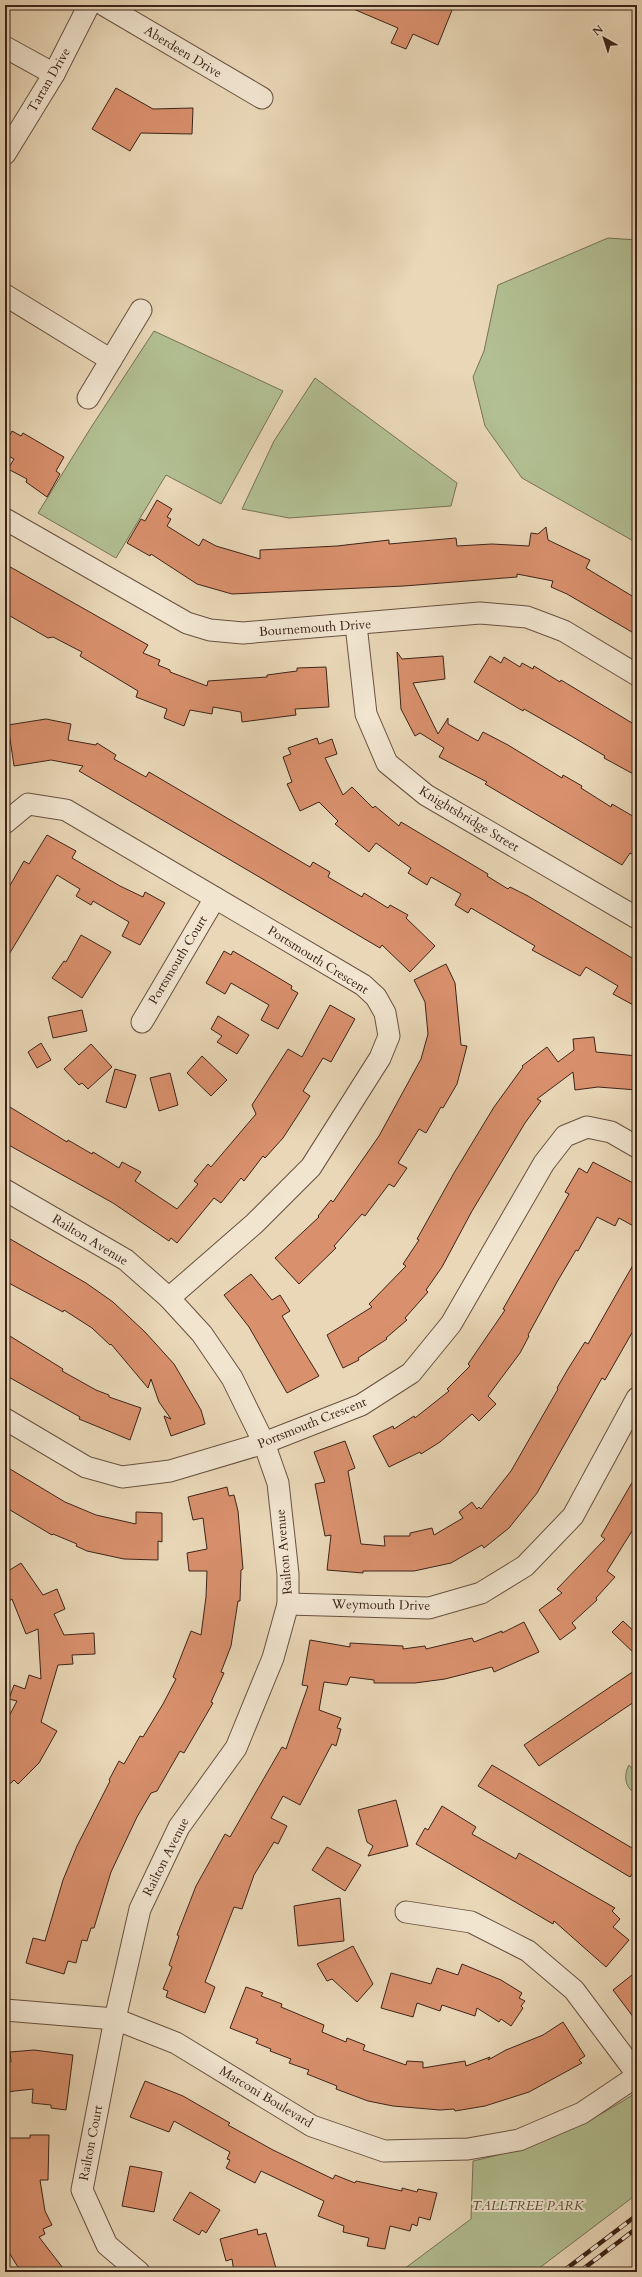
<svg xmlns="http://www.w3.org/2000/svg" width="642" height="2277" font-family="Cardo,serif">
	<rect width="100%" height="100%" fill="#e9d7b7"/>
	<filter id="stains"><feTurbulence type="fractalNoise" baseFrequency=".005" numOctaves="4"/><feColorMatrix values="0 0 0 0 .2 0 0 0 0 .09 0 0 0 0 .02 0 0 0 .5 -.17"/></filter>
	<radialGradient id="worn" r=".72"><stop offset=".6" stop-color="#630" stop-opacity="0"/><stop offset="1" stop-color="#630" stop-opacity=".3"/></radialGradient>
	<g fill="#b2bf92" stroke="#787256">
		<path d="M608,238L637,240V543L522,478L485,426L473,377L484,351L498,285Z"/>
		<path d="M154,331L283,391L221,504L166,475L116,558L38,513L90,429Z"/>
		<path d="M315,378L457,483L451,506L289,518L242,509L274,441Z"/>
		<path d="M629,1765L637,1774V1794C625,1789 623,1776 629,1765Z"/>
		<path d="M637,2092V2194L534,2272H400L471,2219L473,2161C532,2148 586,2126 637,2092Z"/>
	</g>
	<g fill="#d9906d" stroke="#3d2419">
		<path d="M344,5H454L438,45L413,34L406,49L391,43L398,28Z"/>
		<path d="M116,88L153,109L193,108L192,134L141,133L130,151L92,129Z"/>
		<path d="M12,431L21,436L23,433L64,457L56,471L60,474L47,497L26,482L27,479L8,469L14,459L5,454V444Z"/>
		<path d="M157,500L172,509L167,517L171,519L167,526L199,546L203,539L216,546L260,559V550L337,546L389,540V544L456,538L457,546L492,544L529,546L531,533L538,534L546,527L548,540L590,560L586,568L637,599V635L567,594L551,587L553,581L517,574V577L404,586L232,594L197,584L151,554L150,556L127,543L141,519L145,521Z"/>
		<path d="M5,564L148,645L143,653L160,660L158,665L170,670V672L207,686L208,681L267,677V675L297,671V668L326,667L329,707L295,709L296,715L242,722L241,712L213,707L212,714L190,710L184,726L164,718L167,709L136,697L138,691L80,656L82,652L53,637L48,638L5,613Z"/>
		<path d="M397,652L402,659L443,656L445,679L413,683L438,734L448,718V724L478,741L483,732L508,745L562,778L563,775L582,786L581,788L611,807L612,804L631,815L637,820V857L630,853L622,865L485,784L487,782L439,757L444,748L420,733L415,736L401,709Z"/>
		<path d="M490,656L501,663L504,657L520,667L522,663L533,669L534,666L560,682L561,680L637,726V776L604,758L605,756L573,737L524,709L523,711L474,682Z"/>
		<path d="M46,719L71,724L68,740L96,745L97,743L116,755L114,759L146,777L149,772L310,867L313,862L330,872L328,877L362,897L364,893L388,908L390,905L408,915L406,918L435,946L410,972L382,945L380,948L96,781L79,771L83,766L51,760L14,766L8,725Z"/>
		<path d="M317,738L319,744L332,739L337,754L325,758L343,795L352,787L373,808L375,806L399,826L401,822L488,874L487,876L508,889L510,887L528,896L637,961V1007L613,994L618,986L586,967L580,976L532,950L535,946L471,908L468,913L455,905L461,894L431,877L427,885L408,873L411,868L376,843L369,852L335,824L338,821L319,802L300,811L287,784L292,782L283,757L291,754L288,748Z"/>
		<path d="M47,835L76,851L72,858L120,886L143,897L145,892L165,903L140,945L122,936L129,922L93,901L91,905L76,896L80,889L57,875L5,961V894L24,861L29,864Z"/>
		<path d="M81,935L111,952L82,998L52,978L64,961L66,962Z"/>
		<path d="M224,951L231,955L233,951L257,965L292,986L291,989L298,993L278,1029L261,1020L269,1005L231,983L225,994L206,983Z"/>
		<path d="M446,964L455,983L461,1045L467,1046L457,1084L443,1108L441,1107L426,1133L419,1129L398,1163L407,1168L394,1187L389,1184L365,1216L362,1214L334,1246L336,1248L299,1284L275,1258L319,1217L318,1216L331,1200L333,1202L379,1136L421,1059L428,1034L425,1002L414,980Z"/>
		<path d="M330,1005L355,1019L331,1062L323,1058L303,1091L310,1096L296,1118L283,1138L265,1158L263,1156L244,1181L241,1178L221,1203L214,1198L177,1243L171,1238L169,1241L113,1203L5,1143V1104L67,1142L68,1140L92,1154L93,1152L119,1168L122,1162L141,1172L135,1181L177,1209L198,1184L194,1181L208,1164L211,1167L256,1114L252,1105L288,1049L302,1057Z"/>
		<path d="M82,1010L87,1031L53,1038L48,1017Z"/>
		<path d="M218,1016L249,1035L237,1054L217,1042L222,1036L211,1029Z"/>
		<path d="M594,1037L596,1052L637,1056V1090L598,1087L575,1090L573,1072L537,1099L541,1101L525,1123L472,1211L442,1267L426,1290L428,1292L405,1318L407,1320L386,1338L387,1339L358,1358L359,1360L343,1368L327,1335L372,1307L369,1304L406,1266L403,1264L419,1240L417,1239L454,1173L494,1107L523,1067L522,1066L547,1047L558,1062L574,1050L573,1039Z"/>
		<path d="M41,1043L51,1060L37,1068L28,1052Z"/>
		<path d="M91,1044L112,1067L88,1089L82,1083L79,1085L64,1069Z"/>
		<path d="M202,1056L227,1080L211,1096L187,1073Z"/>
		<path d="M115,1069L136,1075L126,1108L106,1102Z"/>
		<path d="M170,1073L178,1105L159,1111L150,1078Z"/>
		<path d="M593,1162L637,1185V1228L619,1218L615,1226L597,1217L578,1251L576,1250L557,1282L528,1335L529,1336L520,1353L488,1396L496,1404L479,1421L472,1414L440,1442L421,1454L420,1452L389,1467L373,1436L393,1426L394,1429L414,1416L415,1418L449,1391L447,1389L470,1366L468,1364L505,1310L503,1309L569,1194L565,1192L579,1168L587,1173Z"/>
		<path d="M5,1236L86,1283L113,1302L145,1332L174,1364L201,1410L205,1424L171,1436L164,1416L171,1419L159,1402L151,1379L148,1388L111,1344L110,1345L92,1328L64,1310L63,1312L5,1281Z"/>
		<path d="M637,1258V1324L605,1380L602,1378L537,1493L509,1528L484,1548L482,1545L451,1563L414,1571H363V1573L327,1570L331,1535L325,1536L315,1484L325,1482L314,1452L345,1441L355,1468L348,1471L361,1544L385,1546L384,1536H410V1533L432,1528L434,1535L463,1518L459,1512L472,1502L477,1509L479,1507L481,1509L511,1471L558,1389L557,1388L568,1369L585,1342L588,1344Z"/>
		<path d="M251,1274L272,1300L280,1295L290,1311L282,1316L319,1376L287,1393L249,1327L224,1295Z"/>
		<path d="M5,1333L63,1369L62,1371L96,1390L109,1395V1397L141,1408L130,1440L79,1419L80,1417L5,1375Z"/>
		<path d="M5,1466L65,1502L96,1515L136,1524V1512L162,1513V1542L158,1541V1560L124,1559L87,1551L76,1546L77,1544L53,1534L52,1535L5,1507Z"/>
		<path d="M637,1474V1523L607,1571L615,1577L596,1598L597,1600L572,1623L576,1628L560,1640L539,1610L562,1593L557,1589L605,1539L601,1536Z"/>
		<path d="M227,1487L229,1496L234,1495L238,1511L243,1569L241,1570L240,1601H238L231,1646L221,1672L224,1673L211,1702L213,1703L184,1753L180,1751L157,1791L151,1793L137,1817L111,1872L94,1928H91L87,1941L82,1940L76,1963L68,1961L64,1974L26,1963L33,1938L45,1941L63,1880L77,1846L110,1781L109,1780L119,1761L124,1764L140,1736L143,1737L163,1704L176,1679L173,1677L191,1631L201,1635L206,1597L207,1571H189L187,1553L207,1549L203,1518L193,1520L188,1497Z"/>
		<path d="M21,1563L43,1595L57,1589L65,1609L54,1614L64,1635L94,1633L95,1654L72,1655L73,1664L58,1665L41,1722L57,1731L39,1763L18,1784L14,1780L5,1789V1724L17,1701L9,1699L14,1685L25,1689L29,1675L41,1679L38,1629L26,1634L12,1599L5,1604V1573Z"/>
		<path d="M623,1621L637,1634V1656L612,1632Z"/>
		<path d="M524,1622L539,1652L494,1672L492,1667L445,1679L415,1683H374V1680L350,1677L347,1685L324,1682L319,1710L341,1718L337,1728L341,1729L336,1746L332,1744L300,1805L283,1796L271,1818L287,1826L278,1844L274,1842L254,1875L242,1909L234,1907L205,1982L215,1987L205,2013L166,1997L168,1991L163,1989L172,1967L169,1965L179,1936L177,1935L196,1886L225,1834L230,1837L282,1747L286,1749L308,1686L302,1685L310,1640L350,1647V1643L403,1646V1649L425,1646L426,1649L472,1638L474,1642L502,1631V1633Z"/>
		<path d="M637,1669V1700L539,1766L524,1745Z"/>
		<path d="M492,1765L637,1851V1867L630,1877L478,1786Z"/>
		<path d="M396,1800L408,1846L368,1856L373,1846L367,1842L358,1810Z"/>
		<path d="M442,1806L476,1827L472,1834L516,1859L519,1853L615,1908L612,1911L620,1919L613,1927L629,1940L606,1967L554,1921L553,1924L416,1844L425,1828L428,1830Z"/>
		<path d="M327,1847L361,1865L345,1891L312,1870Z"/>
		<path d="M340,1898L344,1941L298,1946L294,1906Z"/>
		<path d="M353,1946L373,1984L357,2002L332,1979L327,1981L317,1964Z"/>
		<path d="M462,1964L501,1980L522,1993L519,1998L525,2001L521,2006L523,2008L511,2026L501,2019L499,2022L477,2008L475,2016L442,2005L440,2011L417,2003L413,2017L381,2008L391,1973L431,1984L437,1968L458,1975Z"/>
		<path d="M637,1971V2022L613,1990Z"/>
		<path d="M246,1987L263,1993L261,1996L282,2004L281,2007L324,2025L322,2032L346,2042L347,2038L365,2045L363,2050L406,2065L407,2061L423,2062V2068L465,2061L466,2066L490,2057L488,2060L506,2050L543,2035L563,2022L585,2056L579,2060L582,2063L529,2092L485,2106L455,2111L454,2109L440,2110L393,2106L368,2101L336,2089L337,2086L307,2074L309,2070L289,2063L291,2059L270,2051L271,2049L256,2043L258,2039L230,2028Z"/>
		<path d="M34,2050L73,2055L66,2110L51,2108V2105L32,2103L33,2089L6,2092L5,2063L11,2062L10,2052Z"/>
		<path d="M145,2081L183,2096L230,2123L228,2125L273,2150L333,2179L335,2175L355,2183L356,2181L402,2191V2188L417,2192L418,2189L437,2193L430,2220L419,2217L417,2226L412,2224L410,2231L390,2226L385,2249L367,2246L369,2238L343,2232L344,2226L318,2216L324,2201L261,2171L255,2183L226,2168L230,2160L227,2159L230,2152L174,2121L169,2132L130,2117Z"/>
		<path d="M30,2135H49L48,2180H40L45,2211L52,2225L43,2229L45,2234L39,2237L66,2272H21L5,2246V2138H30Z"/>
		<path d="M130,2166L162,2172L154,2212L122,2206Z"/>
		<path d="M190,2192L220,2210L206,2233L202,2230L199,2235L173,2220Z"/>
		<path d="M257,2229L258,2235L266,2233L277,2272H234L232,2259L226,2261L220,2239Z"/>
	</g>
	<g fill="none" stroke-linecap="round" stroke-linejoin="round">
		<defs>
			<g id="minor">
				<path d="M104,5L262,98"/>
				<path d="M5,47L54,74"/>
				<path d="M5,154L54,74L89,5"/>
				<path d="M5,295L111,360"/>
				<path d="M88,398L141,310"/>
				<path d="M5,519L187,623L210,630L243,633L480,613L527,617L564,631L637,675"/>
				<path d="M356,625L366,714L387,763L426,795L637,918"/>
				<path d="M5,823L28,804L66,810L363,985L376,997L385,1013L389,1036L380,1058L311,1167L254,1224L169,1298"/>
				<path d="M142,1022L215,898"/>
				<path d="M5,1190L126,1260L169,1298L202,1334L232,1378L264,1443L278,1483L288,1574V1604L273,1658L236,1748L179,1827L140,1909L115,2019L82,2190L107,2245L139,2272"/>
				<path d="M5,1419L86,1467L122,1477L170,1471L264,1443L361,1405L411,1373L451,1324L544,1163L565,1136L587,1127L611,1132L637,1147"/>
				<path d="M288,1604L429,1608L481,1593L525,1566L573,1516L637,1398"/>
				<path d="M406,1912L471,1922L528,1951L574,1990L637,2074"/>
				<path d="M5,2010L115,2019L176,2043L312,2126L384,2151L468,2149L519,2140L582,2113L637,2076"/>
			</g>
		</defs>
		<use href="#minor" stroke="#685140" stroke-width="23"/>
		<use href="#minor" stroke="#f1e5d0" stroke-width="21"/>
		<defs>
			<g id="rail">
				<path d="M562,2272L637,2215"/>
				<path d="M579,2272L637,2228"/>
			</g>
		</defs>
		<use href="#rail" stroke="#3d2419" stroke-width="4.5"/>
		<use href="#rail" stroke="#f1e5d0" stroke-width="3" stroke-dasharray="9" stroke-linecap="butt"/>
	</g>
	<g text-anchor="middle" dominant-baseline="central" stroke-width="4" stroke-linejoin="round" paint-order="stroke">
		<g font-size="13" fill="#3d2419" stroke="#f1e5d0">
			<text transform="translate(183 52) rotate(31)">Aberdeen Drive</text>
			<text transform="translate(49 80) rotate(-60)">Tartan Drive</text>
			<text transform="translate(315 628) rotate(-4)">Bournemouth Drive</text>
			<text transform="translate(469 819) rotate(31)">Knightsbridge Street</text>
			<text transform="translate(178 960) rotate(-59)">Portsmouth Court</text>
			<text transform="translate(318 960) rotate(32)">Portsmouth Crescent</text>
			<text transform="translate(90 1240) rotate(31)">Railton Avenue</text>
			<text transform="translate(312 1423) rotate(-22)">Portsmouth Crescent</text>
			<text transform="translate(284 1552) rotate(-95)">Railton Avenue</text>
			<text transform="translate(381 1605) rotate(1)">Weymouth Drive</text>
			<text transform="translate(166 1857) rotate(-63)">Railton Avenue</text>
			<text transform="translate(266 2097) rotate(31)">Marconi Boulevard</text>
			<text transform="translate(91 2143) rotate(-79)">Railton Court</text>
		</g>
		<g font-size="13" font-style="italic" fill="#5a4b37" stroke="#f1e5d0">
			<text x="528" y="2206">TALLTREE PARK</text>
		</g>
	</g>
	<rect width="642" height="2277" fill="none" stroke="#e9d7b7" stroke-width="20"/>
	<rect x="6" y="6" width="630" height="2265" fill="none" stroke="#3d2419" stroke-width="2"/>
	<rect x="10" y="10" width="622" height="2257" fill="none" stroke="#3d2419"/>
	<g transform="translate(604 38) rotate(321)" stroke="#f1e5d0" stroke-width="3" paint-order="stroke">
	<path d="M0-3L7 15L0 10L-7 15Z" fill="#3d2419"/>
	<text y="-6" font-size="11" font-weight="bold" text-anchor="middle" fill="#3d2419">N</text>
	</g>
	<rect width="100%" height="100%" filter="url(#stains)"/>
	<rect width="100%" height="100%" fill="url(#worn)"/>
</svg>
